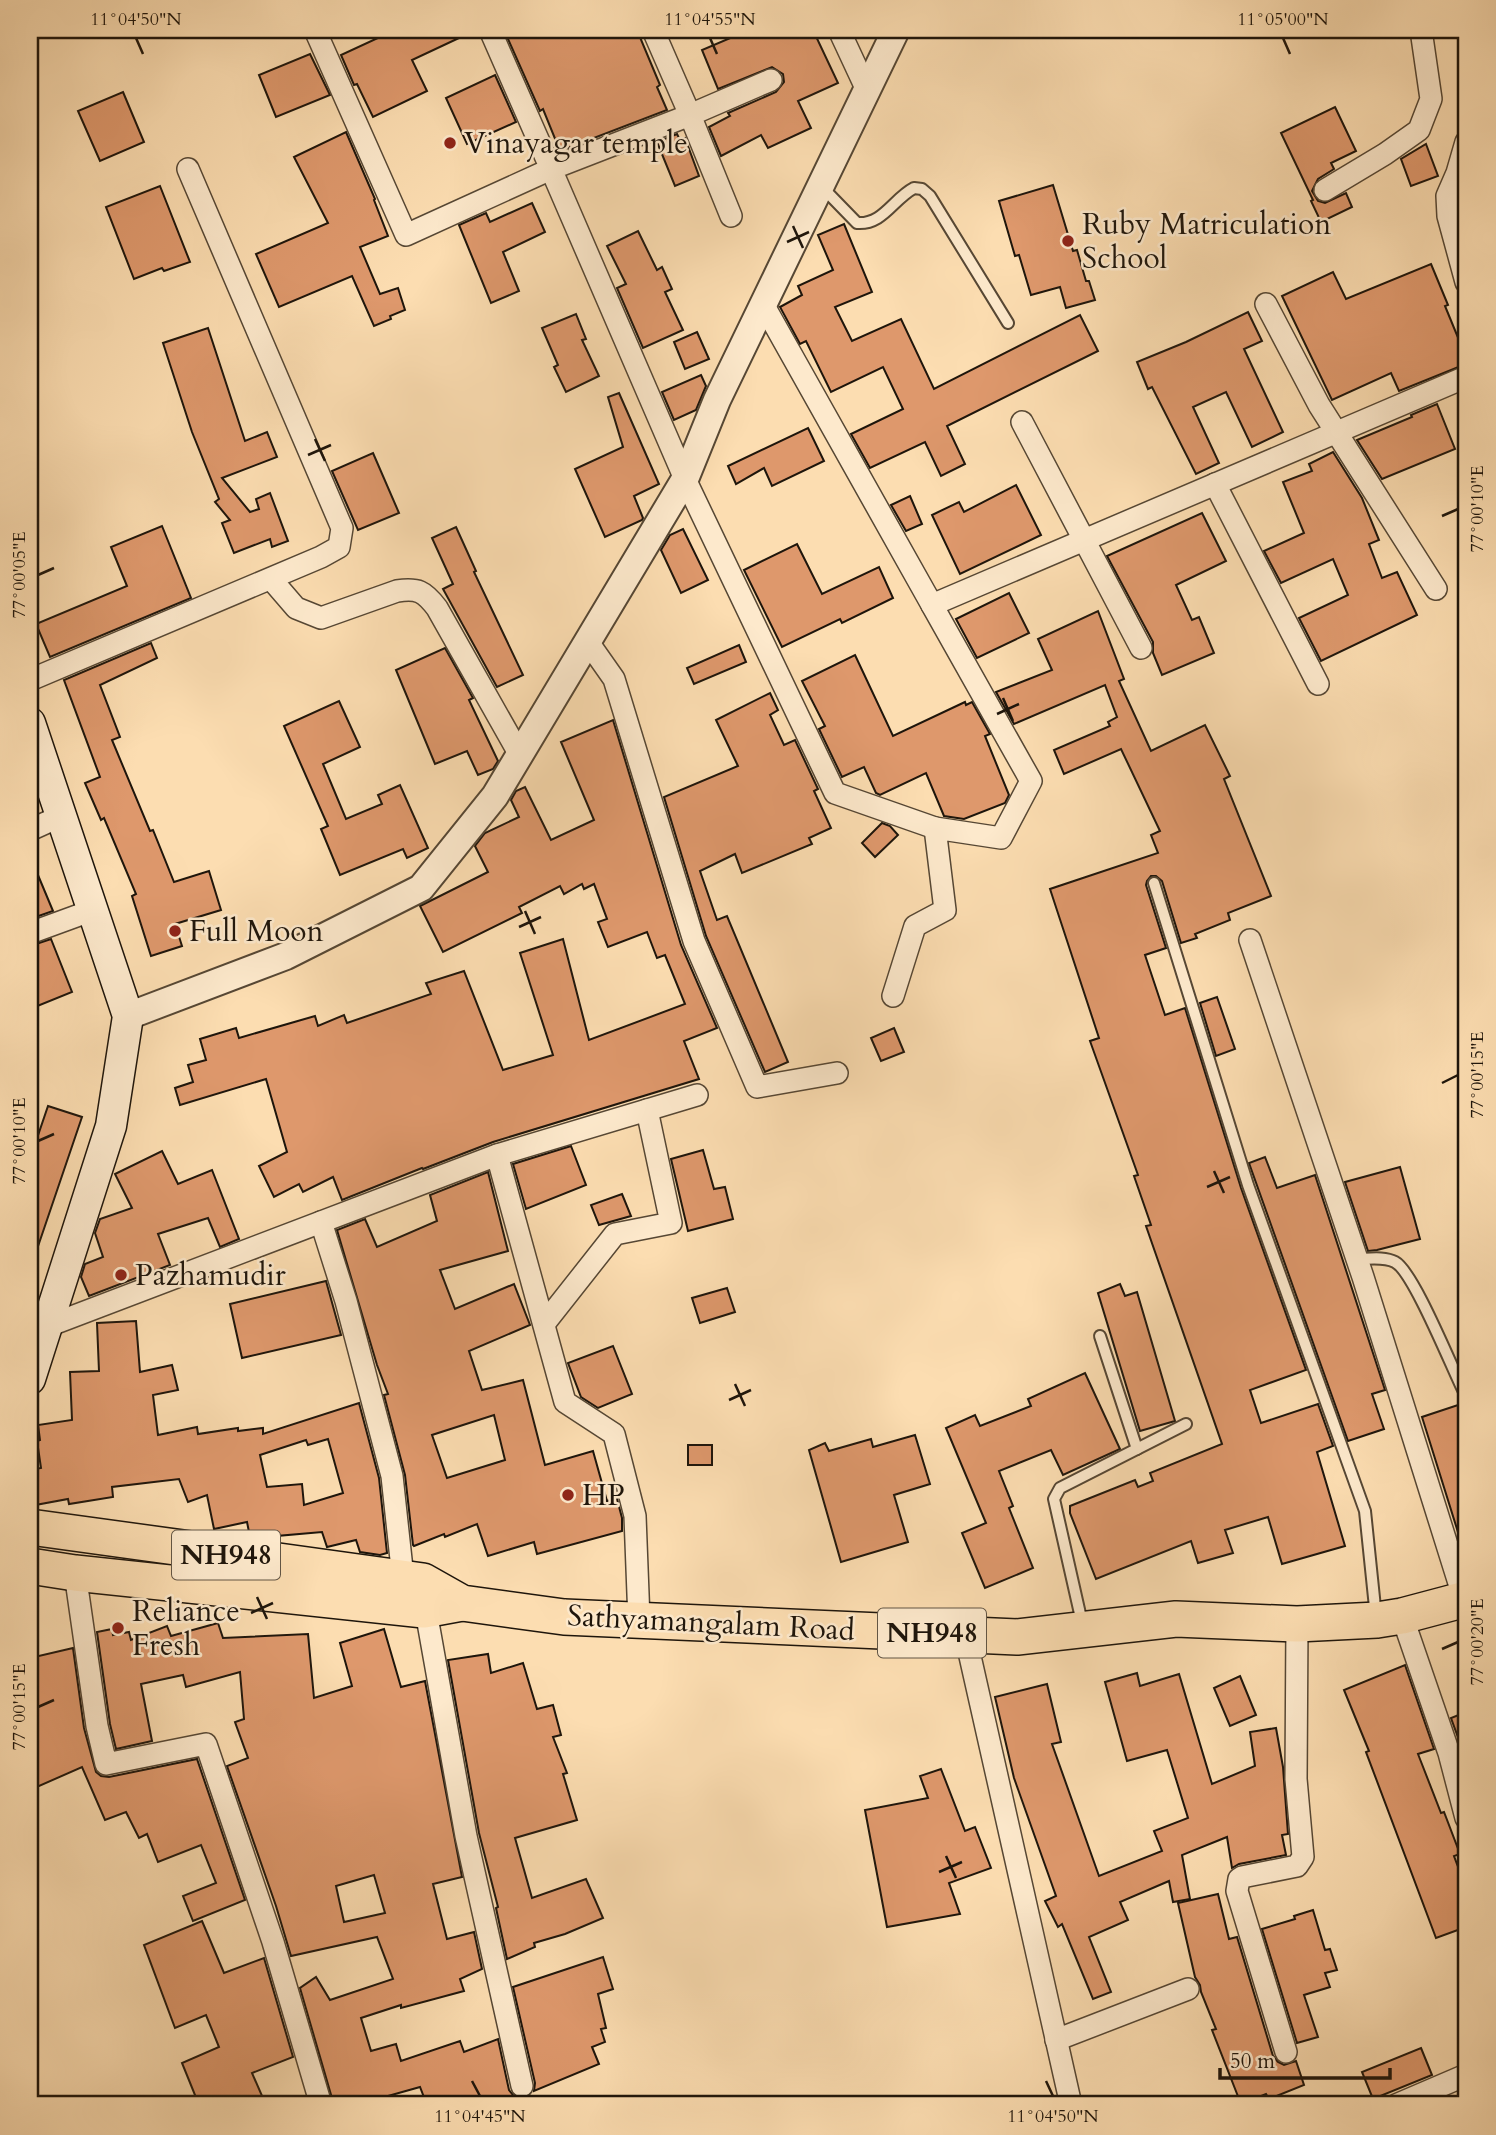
<svg xmlns="http://www.w3.org/2000/svg" width="1496" height="2135" font-family="Cardo,serif">
	<rect width="100%" height="100%" fill="#fcddb1"/>
	<filter id="stains"><feTurbulence type="fractalNoise" baseFrequency=".00286" numOctaves="4"/><feColorMatrix values="0 0 0 0 .2 0 0 0 0 .09 0 0 0 0 .02 0 0 0 .5 -.17"/></filter>
	<radialGradient id="worn" r=".72"><stop offset=".6" stop-color="#630" stop-opacity="0"/><stop offset="1" stop-color="#630" stop-opacity=".3"/></radialGradient>
	<g fill="#de986c" stroke="#1e150b" stroke-width="2" fill-rule="evenodd">
		<path d="M395,30H476L412,60L427,91L373,117L357,84L354,85L341,55Z"/>
		<path d="M504,30H637L660,85L657,87L667,110L560,151L543,109L540,111Z"/>
		<path d="M749,30H813L838,83L798,101L811,128L768,148L761,135L721,156L709,127L730,116L728,113L776,92L784,82L783,74L772,67L718,89L702,50Z"/>
		<path d="M310,54L330,95L276,117L259,75Z"/>
		<path d="M495,75L516,122L467,144L446,98Z"/>
		<path d="M123,92L144,142L100,161L78,111Z"/>
		<path d="M1335,107L1356,151L1331,163L1334,169L1318,179L1312,191L1318,201L1325,203L1346,193L1352,207L1321,222L1311,201L1313,200L1281,133Z"/>
		<path d="M346,132L375,199L374,200L388,236L360,247L380,294L398,288L405,310L390,316L391,319L374,326L352,276L279,307L256,254L328,223L294,157Z"/>
		<path d="M677,134L680,140L685,138L699,176L675,186L657,142Z"/>
		<path d="M1426,144L1438,176L1411,186L1401,159Z"/>
		<path d="M1053,185L1073,251L1077,250L1086,281H1089L1095,300L1066,308L1060,287L1031,295L1019,255L1015,256L999,201Z"/>
		<path d="M160,186L190,262L164,271L162,268L134,279L106,207Z"/>
		<path d="M532,203L545,232L503,252L519,291L491,303L459,225L486,213L490,222Z"/>
		<path d="M844,224L872,292L835,307L852,341L901,319L934,389L1080,315L1098,351L947,426L965,464L941,476L925,442L870,468L851,434L903,409L883,367L831,392L806,341L800,344L780,307L802,295L798,286L833,270L818,235Z"/>
		<path d="M638,231L657,270L662,267L672,289L665,292L683,330L643,348L617,288L626,284L607,246Z"/>
		<path d="M1431,264L1448,305L1445,306L1466,357V364L1399,391L1391,373L1332,400L1282,296L1333,272L1346,299Z"/>
		<path d="M1248,312L1262,341L1244,349L1283,432L1252,447L1226,392L1193,407L1219,463L1196,474L1152,387L1148,389L1137,362L1186,342Z"/>
		<path d="M576,314L586,339L582,340L599,376L566,392L554,367L558,365L542,328Z"/>
		<path d="M208,328L245,441L267,432L277,457L222,478L250,512L259,509L256,499L270,493L288,541L272,547L270,539L234,553L222,523L230,520L215,502L219,499L192,432L163,343Z"/>
		<path d="M697,332L709,359L685,369L674,342Z"/>
		<path d="M701,375L706,386L696,410L674,420L662,392Z"/>
		<path d="M619,393L659,484L634,496L643,518L642,520L605,537L575,469L623,447L608,397Z"/>
		<path d="M1437,404L1455,449L1382,479L1357,440L1412,417L1411,415Z"/>
		<path d="M808,428L824,461L772,486L764,468L736,484L728,466Z"/>
		<path d="M1333,452L1362,498L1379,540L1369,544L1382,578L1397,572L1417,615L1321,661L1299,618L1348,595L1333,559L1281,583L1264,551L1304,533L1283,482L1312,471L1309,464Z"/>
		<path d="M373,453L399,513L358,530L332,471Z"/>
		<path d="M1016,485L1041,535L960,574L932,515L959,502L964,512Z"/>
		<path d="M910,496L922,524L906,531L891,505Z"/>
		<path d="M1202,513L1226,561L1176,585L1192,620L1199,617L1214,653L1162,675L1153,653V642L1107,556Z"/>
		<path d="M162,526L191,598L50,657L36,624L127,586L111,547Z"/>
		<path d="M456,527L476,571L474,572L523,675L497,687L443,589L453,584L432,538Z"/>
		<path d="M683,529L708,580L681,593L661,550L670,535Z"/>
		<path d="M797,544L822,594L879,567L893,598L842,623L840,619L782,647L744,570Z"/>
		<path d="M1009,593L1029,633L977,658L956,619Z"/>
		<path d="M1098,611L1124,679L1119,681L1151,751L1205,725L1230,776L1224,779L1271,896L1228,913L1230,920L1195,934L1197,938L1181,943L1162,881L1156,876H1151L1147,881L1146,885L1166,948L1145,955L1165,1015L1185,1008L1241,1188L1306,1370L1250,1390L1261,1423L1318,1404L1333,1446L1317,1452L1345,1546L1282,1564L1268,1517L1225,1530L1233,1553L1198,1563L1191,1541L1096,1579L1070,1513V1506L1135,1480L1138,1487L1153,1481L1150,1473L1222,1444L1146,1226L1151,1225L1134,1176L1138,1175L1090,1041L1099,1038L1050,889L1158,853L1151,835L1160,831L1121,749L1064,774L1054,750L1110,726L1108,722L1117,717L1105,685L1014,724L996,692L1052,670L1038,639Z"/>
		<path d="M151,643L157,658L100,685L120,737L112,740L150,831L153,830L174,882L209,871L221,910L175,924L182,946L151,956L132,896L136,894L104,818L101,820L85,783L100,777L64,680Z"/>
		<path d="M739,645L746,662L694,684L687,668Z"/>
		<path d="M445,648L473,698L469,700L498,761L493,769L478,775L467,751L435,764L396,670Z"/>
		<path d="M855,655L893,736L965,702L966,705L972,702L990,734L985,736L1009,795L1005,803L964,819L944,816L926,773L880,795L876,793L864,767L842,777L819,729L825,726L802,681Z"/>
		<path d="M770,693L778,710L770,715L784,745L795,740L818,789L814,791L831,828L809,838L812,844L742,873L735,854L700,871L717,920L727,916L788,1062L765,1072L706,936L664,797L738,766L716,720Z"/>
		<path d="M339,701L360,747L323,764L346,819L382,804L378,795L400,785L428,848L407,858L403,849L340,875L321,829L328,826L284,726Z"/>
		<path d="M613,720L681,945L717,1028L684,1041L699,1079L493,1142L423,1169L422,1168L342,1200L333,1177L303,1192L299,1184L274,1197L259,1166L287,1152L266,1079L180,1105L175,1088L193,1082L188,1065L206,1060L200,1039L236,1028L239,1038L315,1016L318,1026L344,1015L347,1023L431,994L426,983L464,971L503,1070L553,1055L520,953L563,939L589,1040L685,1004L665,955L657,958L647,932L608,947L598,922L607,919L594,884L584,889L582,884L564,894L560,886L519,907L522,913L443,952L420,906L488,872L475,846L485,833L519,817L511,800L516,791L525,787L551,840L594,820L561,742Z"/>
		<path d="M882,823L890,826L898,835L875,857L862,843Z"/>
		<path d="M30,856L53,911L30,919Z"/>
		<path d="M51,939L72,992L30,1009V946Z"/>
		<path d="M1217,997L1235,1049L1216,1056L1200,1003Z"/>
		<path d="M894,1028L904,1052L881,1061L871,1038Z"/>
		<path d="M48,1106L82,1117L33,1261L30,1260V1159Z"/>
		<path d="M571,1146L586,1185L526,1209L513,1164Z"/>
		<path d="M703,1150L714,1189L725,1187L733,1219L688,1231L671,1159Z"/>
		<path d="M162,1151L178,1184L212,1170L239,1239L220,1247L208,1218L158,1234L170,1265L89,1296L81,1277L85,1264L103,1257L95,1233L100,1219L132,1208L115,1174Z"/>
		<path d="M1265,1157L1277,1188L1315,1175L1385,1390L1372,1394L1384,1429L1348,1441L1249,1163Z"/>
		<path d="M1400,1167L1420,1239L1377,1250L1368,1251L1345,1182Z"/>
		<path d="M488,1172L508,1251L440,1270L455,1309L514,1284L530,1325L469,1351L482,1390L523,1380L545,1465L593,1451L607,1501L617,1499L622,1518V1531L537,1554L534,1542L488,1556L477,1524L445,1537L444,1534L414,1546L413,1545L405,1475L384,1395L388,1394L377,1365L337,1230L365,1219L377,1247L437,1221L430,1195ZM494,1415L505,1460L447,1478L432,1435Z"/>
		<path d="M622,1194L631,1216L599,1225L591,1205Z"/>
		<path d="M326,1281L341,1335L242,1358L230,1304Z"/>
		<path d="M1120,1284L1125,1296L1137,1292L1175,1421L1140,1431L1098,1293Z"/>
		<path d="M727,1288L735,1312L700,1323L692,1298Z"/>
		<path d="M136,1321L140,1372L172,1365L178,1390L153,1395L158,1435L197,1427L198,1434L238,1428V1431L263,1428V1434L359,1403L379,1478L387,1553L380,1555L360,1552L356,1540L327,1547L322,1532L277,1536L278,1541L250,1537L247,1522L214,1529L207,1495L188,1502L179,1479L112,1487L113,1497L69,1504L68,1499L30,1506V1470L41,1468L37,1441L40,1440L38,1425L72,1420L70,1372L99,1371L97,1323ZM328,1439L343,1493L304,1505L302,1484L267,1487L260,1455L306,1440L308,1445Z"/>
		<path d="M613,1346L632,1394L598,1408L581,1397L568,1363Z"/>
		<path d="M1085,1373L1120,1449L1063,1475L1051,1450L999,1471L1013,1506L1009,1508L1033,1568L985,1588L962,1533L986,1523L946,1428L975,1415L980,1426L1031,1406L1028,1399Z"/>
		<path d="M1461,1404L1466,1421V1544L1462,1545L1422,1417Z"/>
		<path d="M915,1435L930,1484L894,1495L908,1542L841,1562L809,1450L825,1443L829,1451L871,1439L873,1447Z"/>
		<rect x="688" y="1445" width="24" height="20"/>
		<path d="M218,1623L223,1638L308,1634L314,1698L352,1686L340,1643L384,1629L401,1687L425,1681L462,1877L433,1884L447,1939L474,1932L482,1969L460,1979L464,1991L401,2008V2005L361,2018L371,2051L396,2044L401,2061L460,2041L464,2052L498,2039L509,2090L513,2095L519,2099L522,2105H427L420,2087L356,2105H334L300,1988L316,1977L330,2000L393,1979L377,1937L291,1956L276,1906L227,1766L248,1758L235,1722L244,1719L240,1672L186,1687L183,1675L141,1684L152,1741L116,1749L110,1724L97,1632L112,1629L113,1635L129,1632L131,1640L167,1626L171,1636ZM374,1875L385,1913L344,1922L336,1886Z"/>
		<path d="M73,1648L84,1728L96,1772L101,1776L109,1777L197,1759L245,1900L193,1921L183,1896L216,1883L201,1845L158,1862L147,1834L139,1838L126,1812L105,1820L82,1767L30,1790V1658Z"/>
		<path d="M488,1654L491,1673L523,1663L537,1709L553,1705L561,1735L553,1737L567,1773L563,1774L577,1820L515,1838L532,1898L586,1879L603,1918L565,1934L534,1943L535,1947L507,1959L496,1908L498,1907L479,1833L448,1660Z"/>
		<path d="M1405,1665L1434,1749L1418,1754L1441,1813L1444,1812L1460,1854L1454,1856L1466,1888V1927L1436,1938L1366,1752L1369,1751L1344,1690Z"/>
		<path d="M1137,1673L1140,1686L1179,1674L1212,1784L1255,1766L1250,1732L1276,1728L1283,1767L1288,1834L1282,1835L1286,1855L1239,1864L1232,1868L1227,1837L1182,1855L1190,1899L1173,1902L1169,1881L1120,1902L1128,1920L1089,1937L1111,1992L1093,1999L1062,1924L1058,1927L1045,1901L1056,1896L1014,1778L995,1697L1047,1684L1061,1742L1052,1744L1099,1876L1162,1851L1154,1831L1188,1818L1167,1750L1127,1761L1105,1682Z"/>
		<path d="M1240,1676L1256,1715L1230,1726L1214,1688Z"/>
		<path d="M1466,1712V1738L1459,1740L1451,1718Z"/>
		<path d="M941,1769L965,1831L975,1827L991,1868L949,1883L960,1914L887,1927L865,1810L928,1798L920,1776Z"/>
		<path d="M1218,1894L1229,1939L1237,1937L1273,2056L1278,2062L1284,2065L1296,2061L1304,2085L1269,2099L1266,2094L1241,2104L1212,2030L1216,2029L1201,1992L1200,1985L1195,1977L1178,1903Z"/>
		<path d="M1313,1910L1325,1950L1330,1949L1337,1970L1325,1973L1330,1987L1304,1995L1318,2037L1297,2043L1262,1929L1295,1919L1294,1916Z"/>
		<path d="M202,1921L224,1973L264,1958L293,2057L252,2073L266,2105H199L182,2063L219,2047L206,2015L175,2028L144,1945Z"/>
		<path d="M603,1957L613,1989L598,1994L606,2028L601,2029L605,2042L592,2047L599,2064L534,2091L535,2083L513,1987Z"/>
		<path d="M1421,2048L1432,2075L1373,2099L1362,2072Z"/>
	</g>
	<g fill="none" stroke-linecap="round" stroke-linejoin="round">
		<defs>
			<g id="service">
				<path d="M822,187L857,223C883,225 893,199 914,188L922,189L930,196L1008,323"/>
				<path d="M1154,883L1248,1185L1365,1511L1376,1617"/>
				<path d="M1357,1259C1368,1259 1384,1256 1395,1262C1414,1272 1453,1371 1466,1396"/>
				<path d="M1100,1336L1137,1449"/>
				<path d="M1083,1627L1054,1499L1060,1488L1186,1424"/>
			</g>
			<g id="minor">
				<path d="M315,30L406,235L551,169L490,30"/>
				<path d="M653,30L690,115L551,169L685,479L835,793L935,828"/>
				<path d="M839,30L866,88"/>
				<path d="M1466,142L1457,173L1447,196L1448,216L1466,282"/>
				<path d="M1325,190L1385,154L1419,130L1431,99L1421,30"/>
				<path d="M731,216L690,115L771,80"/>
				<path d="M763,304L932,605L1466,377"/>
				<path d="M1266,304L1319,405L1436,589"/>
				<path d="M1022,422L1141,648"/>
				<path d="M1215,484L1318,684"/>
				<path d="M271,579L296,608L321,618L397,591C418,588 424,591 437,608L520,755"/>
				<path d="M588,642L614,679L694,941L757,1087L837,1073"/>
				<path d="M30,680L321,557L339,547L342,528L188,169"/>
				<path d="M30,830L61,816"/>
				<path d="M30,933L93,910"/>
				<path d="M1250,940L1363,1277L1464,1599"/>
				<path d="M893,996L915,926L945,910L935,828L1001,838L1031,781L932,605"/>
				<path d="M497,1155L565,1402L614,1434L635,1516L639,1620"/>
				<path d="M321,1222L346,1301L392,1476L403,1578"/>
				<path d="M544,1324L615,1234L671,1223L647,1110"/>
				<path d="M48,1326L497,1155L697,1095"/>
				<path d="M75,1573L97,1726L106,1764L206,1744L273,1942L321,2105"/>
				<path d="M424,1600L466,1836L522,2086"/>
				<path d="M1402,1616L1449,1753L1466,1818"/>
				<path d="M965,1634L1071,2105"/>
				<path d="M1056,2040L1188,1989"/>
				<path d="M1286,2052L1237,1891L1239,1879L1242,1877L1297,1866L1303,1857L1296,1779L1297,1624"/>
				<path d="M1396,2105L1466,2075"/>
			</g>
			<path id="tertiary" d="M128,1016L286,956L421,888L495,796L685,479L717,400L896,30"/>
			<path id="secondary" d="M30,723L128,1016L111,1126L30,1379"/>
			<g id="trunk">
				<path d="M30,1527L423,1581L462,1603L564,1617L1017,1637L1176,1619L1297,1624L1377,1620L1402,1616L1466,1599"/>
				<path d="M30,1566L75,1573L424,1610L462,1603"/>
			</g>
		</defs>
		<use href="#service" stroke="#564734" stroke-width="14"/>
		<use href="#minor" stroke="#564734" stroke-width="24"/>
		<use href="#tertiary" stroke="#564734" stroke-width="30"/>
		<use href="#secondary" stroke="#1e150b" stroke-width="33"/>
		<use href="#trunk" stroke="#1e150b" stroke-width="38"/>
		<use href="#service" stroke="#fde9cc" stroke-width="10"/>
		<use href="#minor" stroke="#fde9cc" stroke-width="21"/>
		<use href="#tertiary" stroke="#fde9cc" stroke-width="26"/>
		<use href="#secondary" stroke="#fde9cc" stroke-width="30"/>
		<use href="#trunk" stroke="#fcddb1" stroke-width="35"/>
	</g>
	<path fill="none" stroke="#1e150b" stroke-width="2.5" d="M136,38L143,54M710,38L717,54M1283,38L1290,54M793,226L803,248M787,242L809,232M315,439L325,461M308,455L331,445M1442,516L1458,509M38,575L54,568M1003,698L1013,721M997,714L1019,704M525,911L535,934M519,927L541,917M1442,1083L1458,1075M38,1141L54,1134M1214,1171L1224,1193M1207,1187L1230,1177M735,1384L745,1406M729,1400L751,1390M257,1597L267,1619M251,1613L273,1603M1442,1649L1458,1642M38,1707L54,1700M946,1856L956,1878M939,1872L962,1862M472,2081L480,2096M1046,2081L1053,2096"/>
	<g fill="#8f2418" stroke="#fde9cc" stroke-width="2.5">
		<circle cx="450" cy="143" r="7"/>
		<circle cx="1068" cy="241" r="7"/>
		<circle cx="175" cy="931" r="7"/>
		<circle cx="121" cy="1275" r="7"/>
		<circle cx="568" cy="1495" r="7"/>
		<circle cx="118" cy="1628" r="7"/>
	</g>
	<g text-anchor="middle" dominant-baseline="central" stroke-width="5" stroke-linejoin="round" paint-order="stroke">
		<g fill="#fde9cc" stroke="#615545" stroke-width="2">
			<rect x="172" y="1530.5" width="108" height="49" rx="5"/>
			<rect x="878" y="1608.5" width="108" height="49" rx="5"/>
		</g>
		<g font-size="28" font-weight="bold" fill="#1e150b">
			<text x="226" y="1555">NH948</text>
			<text x="932" y="1633">NH948</text>
		</g>
		<g font-size="30" fill="#1e150b" stroke="#fde9cc" text-anchor="start">
			<text x="464" y="143">Vinayagar temple</text>
			<text x="1082" y="224">Ruby Matriculation<tspan x="1082" dy="34">School</tspan></text>
			<text x="189" y="931">Full Moon</text>
			<text x="135" y="1275">Pazhamudir</text>
			<text x="582" y="1495">HP</text>
			<text x="132" y="1611">Reliance<tspan x="132" dy="34">Fresh</tspan></text>
		</g>
		<g font-size="30" fill="#1e150b" stroke="#fde9cc">
			<text transform="translate(711 1623) rotate(3)">Sathyamangalam Road</text>
		</g>
	</g>
	<rect width="1496" height="2135" fill="none" stroke="#fcddb1" stroke-width="77"/>
	<path d="M1220 2068v10h170v-10" fill="none" stroke="#1e150b" stroke-width="3.5"/>
	<text x="1230" y="2068" font-size="21" fill="#1e150b" stroke="#fde9cc" stroke-width="5" paint-order="stroke">50 m</text>
	<rect x="38" y="38" width="1420" height="2058" fill="none" stroke="#1e150b" stroke-width="2.5"/>
	<g font-size="18" text-anchor="middle" fill="#1e150b">
		<text x="136" y="25">11°04'50"N</text>
		<text x="710" y="25">11°04'55"N</text>
		<text x="1283" y="25">11°05'00"N</text>
		<text transform="translate(1477 509) rotate(-90)" y="6">77°00'10"E</text>
		<text transform="translate(19 575) rotate(-90)" y="6">77°00'05"E</text>
		<text transform="translate(1477 1075) rotate(-90)" y="6">77°00'15"E</text>
		<text transform="translate(19 1141) rotate(-90)" y="6">77°00'10"E</text>
		<text transform="translate(1477 1642) rotate(-90)" y="6">77°00'20"E</text>
		<text transform="translate(19 1707) rotate(-90)" y="6">77°00'15"E</text>
		<text x="480" y="2122">11°04'45"N</text>
		<text x="1053" y="2122">11°04'50"N</text>
	</g>
	<rect width="100%" height="100%" filter="url(#stains)"/>
	<rect width="100%" height="100%" fill="url(#worn)"/>
</svg>
